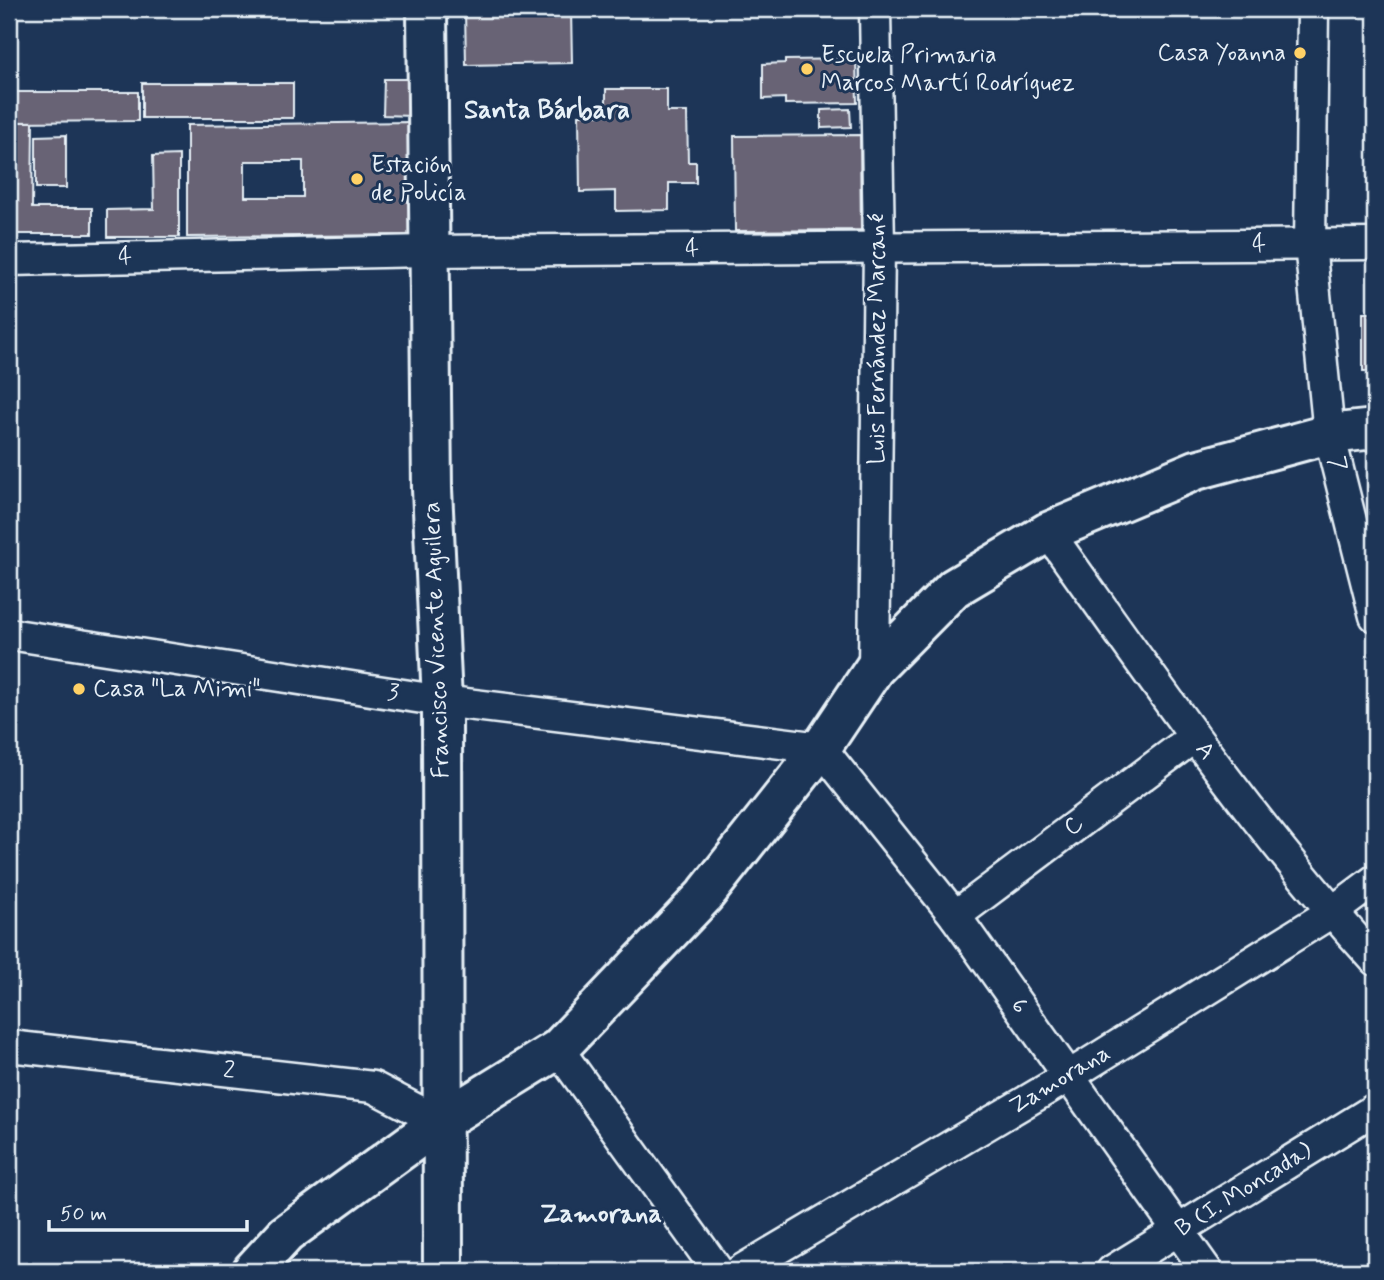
<svg xmlns="http://www.w3.org/2000/svg" width="1384" height="1280" font-family="Mynerve,sans-serif">
	<rect width="100%" height="100%" fill="#1d3557"/>
	<filter id="ink" filterUnits="userSpaceOnUse"><feTurbulence type="fractalNoise" baseFrequency=".0143" numOctaves="2"/><feDisplacementMap in="SourceGraphic" scale="14" xChannelSelector="R" yChannelSelector="G"/><feConvolveMatrix kernelMatrix="1 2 1 2 8 2 1 2 1" color-interpolation-filters="sRGB"/></filter>
	<g filter="url(#ink)">
		<g fill="#686474" stroke="#e8f1f8" stroke-width="2" fill-rule="evenodd">
			<path d="M465,9H571L572,63L466,65Z"/>
			<path d="M856,59L857,103L785,104V98L763,99V64L785,63V60Z"/>
			<path d="M384,79H413L412,116L383,115Z"/>
			<rect x="142" y="83" width="151" height="35"/>
			<path d="M606,89H667V112H687L688,162H696V183H669V210L616,211V191L580,192L579,115H606Z"/>
			<path d="M9,92H138V121L9,122Z"/>
			<path d="M850,109L851,127L821,128V110Z"/>
			<path d="M9,122H33L32,208H92V234H9Z"/>
			<path d="M410,122L411,235L187,237V125ZM245,161H303V197H245Z"/>
			<path d="M66,135V188H36V136Z"/>
			<path d="M860,135L861,230L735,231L734,136Z"/>
			<path d="M179,155V237H107V210L154,209L153,156Z"/>
			<rect x="1363" y="313" width="12" height="58"/>
		</g>
		<g fill="none" stroke-linecap="round" stroke-linejoin="round">
			<defs>
				<g id="street">
					<path d="M1313,9L1310,244L1329,434L1375,616"/>
					<path d="M9,260L427,251L1375,244"/>
					<path d="M1048,532C1152,678 1254,827 1375,960"/>
					<path d="M9,634L442,701L821,748L955,916L1207,1271"/>
					<path d="M874,669L879,247L875,9"/>
					<path d="M955,916L1194,737"/>
					<path d="M9,1046L373,1087L440,1122"/>
					<path d="M558,1049L718,1271"/>
					<path d="M740,1271L1069,1076L1332,912L1375,880"/>
					<path d="M1112,1271L1375,1109"/>
				</g>
				<g id="secondary">
					<path d="M427,9L432,489L442,701L443,1271"/>
					<path d="M252,1271L286,1234L440,1122L558,1049L704,896L821,748L874,669L954,588L1048,532L1196,470L1329,434L1375,429"/>
				</g>
			</defs>
			<use href="#street" stroke="#e8f1f8" stroke-width="35"/>
			<use href="#secondary" stroke="#e8f1f8" stroke-width="44"/>
			<use href="#street" stroke="#1d3557" stroke-width="30"/>
			<use href="#secondary" stroke="#1d3557" stroke-width="38"/>
		</g>
	</g>
	<g fill="#ffd166" stroke="#1d3557" stroke-width="2.5">
		<circle cx="1300" cy="53" r="7"/>
		<circle cx="807" cy="69" r="7"/>
		<circle cx="357" cy="179" r="7"/>
		<circle cx="79" cy="689" r="7"/>
	</g>
	<g text-anchor="middle" dominant-baseline="central" stroke-width="6" stroke-linejoin="round" paint-order="stroke">
		<g font-size="24" fill="#e8f1f8" stroke="#1d3557" text-anchor="start">
			<text x="1286" y="53" text-anchor="end">Casa Yoanna</text>
			<text x="821" y="55">Escuela Primaria<tspan x="821" dy="28">Marcos Martí Rodríguez</tspan></text>
			<text x="371" y="165">Estación<tspan x="371" dy="28">de Policía</tspan></text>
			<text x="93" y="689">Casa "La Mimi"</text>
		</g>
		<g font-size="24" fill="#e8f1f8" stroke="#1d3557">
			<text x="1259" y="244">4</text>
			<text transform="translate(692 249) rotate(-1)">4</text>
			<text transform="translate(125 257) rotate(-1)">4</text>
			<text transform="translate(877 339) rotate(-90)">Luis Fernández Marcané</text>
			<text transform="translate(1337 464) rotate(76)">7</text>
			<text transform="translate(437 640) rotate(-92)">Francisco Vicente Aguilera</text>
			<text transform="translate(393 693) rotate(9)">3</text>
			<text transform="translate(1205 751) rotate(52)">A</text>
			<text transform="translate(1074 826) rotate(-37)">C</text>
			<text transform="translate(1019 1006) rotate(55)">6</text>
			<text transform="translate(229 1071) rotate(6)">2</text>
			<text transform="translate(1060 1080) rotate(-31)">Zamorana</text>
			<text transform="translate(1244 1190) rotate(-32)">B (I. Moncada)</text>
		</g>
		<g font-size="26" font-weight="bold" fill="#e8f1f8" stroke="#1d3557">
			<text x="547" y="111">Santa Bárbara</text>
			<text x="601" y="1215">Zamorana</text>
		</g>
	</g>
	<rect width="1384" height="1280" fill="none" stroke="#1d3557" stroke-width="35"/>
	<rect x="18" y="18" width="1349" height="1245" fill="none" stroke="#e8f1f8" stroke-width="2.5" filter="url(#ink)"/>
	<path d="M49 1220v10h198v-10" fill="none" stroke="#e8f1f8" stroke-width="3.5"/>
	<text x="60" y="1220" font-size="21" fill="#e8f1f8" stroke="#1d3557" stroke-width="5" paint-order="stroke">50 m</text>
</svg>
